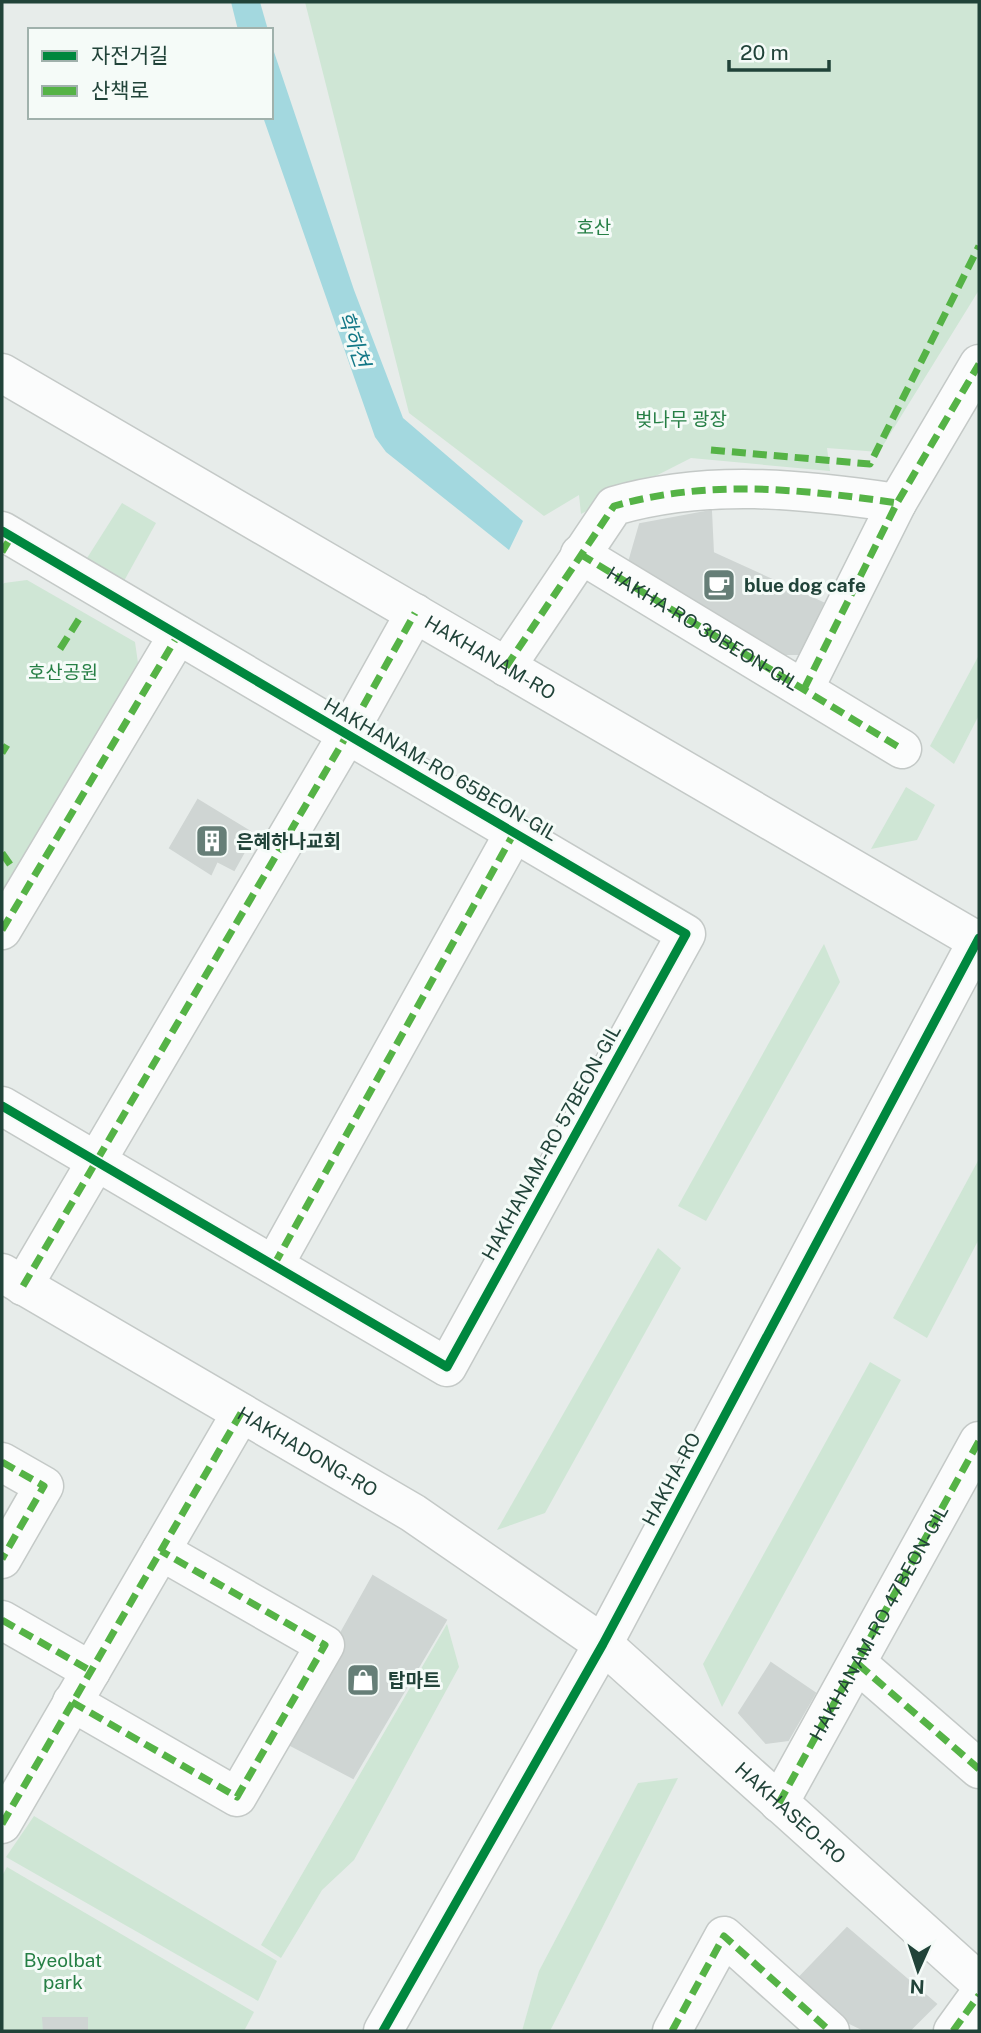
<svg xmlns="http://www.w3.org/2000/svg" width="981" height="2033" font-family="'Public Sans','Noto Sans KR',sans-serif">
	<rect width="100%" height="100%" fill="#e7ecea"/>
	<g fill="#cfe6d5">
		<path d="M305,2H979V290L879,452L827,448L830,471L691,458L581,514L579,495L544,516L409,413Z"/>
		<path d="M122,503L156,523L119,590L82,566Z"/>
		<path d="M27,580L135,642L138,663L2,899V586L4,583Z"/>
		<path d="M979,655V715L954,764L930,746Z"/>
		<path d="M906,787L935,805L917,840L871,849Z"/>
		<path d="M824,944L840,982L706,1221L678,1206Z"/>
		<path d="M979,1159V1239L927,1338L893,1318Z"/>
		<path d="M658,1248L681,1268L545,1513L497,1530Z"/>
		<path d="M870,1362L901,1380L722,1707L703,1664Z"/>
		<path d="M447,1624L459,1667L354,1860L322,1890L281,1958L261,1945Z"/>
		<path d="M678,1778L550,2031H522L539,1971L638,1783Z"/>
		<path d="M34,1816L277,1961L258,2001L6,1857Z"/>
		<path d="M7,1867L254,2012L244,2031H2V1876Z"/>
	</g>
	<g fill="#a3d8df">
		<path d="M231,2H260L268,30H238Z"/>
		<path d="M271,43L354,290L403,418L523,521L509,550L386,452L375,437L263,117H271Z"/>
	</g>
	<g fill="#cfd5d3" stroke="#cfd5d3" stroke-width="2">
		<path d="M711,511L713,553L823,603L800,654H774L627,569L640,524Z"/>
		<path d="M198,800L254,834L234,870L217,861L211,874L170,848Z"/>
		<path d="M373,1576L446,1620L353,1778L281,1740Z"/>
		<path d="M771,1663L815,1693L788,1740L766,1743L739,1713Z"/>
		<path d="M847,1928L936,2004L909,2031H866L839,2018L799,1978Z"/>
		<path d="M43,2018H87V2031H44Z"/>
	</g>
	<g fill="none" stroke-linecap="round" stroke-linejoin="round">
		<defs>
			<g id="minor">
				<path id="s1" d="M2,373L979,942"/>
				<path d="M2,531L686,934L447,1367L2,1106"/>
				<path d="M580,554L902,749"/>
				<path d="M506,667L614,506C707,479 802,489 897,503"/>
				<path d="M804,689L897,503L979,364"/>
				<path d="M2,930L178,635"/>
				<path d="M274,1265L514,833"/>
				<path id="s2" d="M2,1273L413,1513L603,1644L979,1982"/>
				<path d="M23,1286L347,735L415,613"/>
				<path d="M2,1462L44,1486L2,1559"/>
				<path d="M2,1620L91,1671"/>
				<path d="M858,1664L979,1769"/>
				<path d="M72,1702L237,1797L325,1645L161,1551"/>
				<path id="s3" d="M779,1803L979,1441"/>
				<path d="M2,1824L241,1413"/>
				<path d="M672,2031L724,1936L830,2031"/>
				<path d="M953,2031L979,1995"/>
			</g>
			<path id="tertiary" d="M383,2031L603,1644L979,938"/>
		</defs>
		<use href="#minor" stroke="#c4c9c7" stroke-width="41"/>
		<use href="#tertiary" stroke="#c4c9c7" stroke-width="41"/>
		<use href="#minor" stroke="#fbfcfc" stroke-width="38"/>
		<use href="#tertiary" stroke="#fbfcfc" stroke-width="38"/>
		<g stroke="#55b346" stroke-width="7" stroke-dasharray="14 7" stroke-linecap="butt">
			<path d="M711,450L870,464L979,246"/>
			<path d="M2,552L11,537"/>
			<path id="s4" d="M580,554L902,749"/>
			<path d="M60,649L81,616"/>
			<path d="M506,667L614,506C707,479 802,489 897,503"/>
			<path d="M804,689L897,503L979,364"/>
			<path d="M2,753L7,745"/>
			<path d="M2,853L14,870"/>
			<path d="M2,930L178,635"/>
			<path d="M274,1265L514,833"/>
			<path d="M23,1286L347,735L415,613"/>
			<path d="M2,1462L44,1486L2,1559"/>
			<path d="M2,1620L91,1671"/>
			<path d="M858,1664L979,1769"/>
			<path d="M72,1702L237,1797L325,1645L161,1551"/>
			<path d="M779,1803L979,1441"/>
			<path d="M2,1824L241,1413"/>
			<path d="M672,2031L724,1936L830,2031"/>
			<path d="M953,2031L979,1995"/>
		</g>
		<defs>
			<g id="cycleway">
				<path d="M2,531L686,934L447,1367L2,1106"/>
				<path d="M383,2031L603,1644L979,938"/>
			</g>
		</defs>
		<use href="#cycleway" stroke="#f5fbf8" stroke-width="13"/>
		<use href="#cycleway" stroke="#00873e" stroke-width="9"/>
	</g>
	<defs>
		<symbol id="cafe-square" viewBox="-11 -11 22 22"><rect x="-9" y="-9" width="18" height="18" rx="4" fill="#667e77" stroke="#f5fbf8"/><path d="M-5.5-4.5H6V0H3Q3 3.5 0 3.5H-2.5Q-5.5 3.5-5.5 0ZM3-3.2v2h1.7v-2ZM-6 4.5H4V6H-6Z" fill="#fff"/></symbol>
		<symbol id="building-square" viewBox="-11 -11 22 22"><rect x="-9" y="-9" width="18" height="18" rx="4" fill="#667e77" stroke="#f5fbf8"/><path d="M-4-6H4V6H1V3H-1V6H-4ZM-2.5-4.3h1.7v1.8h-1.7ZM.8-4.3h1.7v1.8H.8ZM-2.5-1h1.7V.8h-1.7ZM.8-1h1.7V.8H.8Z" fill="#fff"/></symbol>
		<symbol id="shop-square" viewBox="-11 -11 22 22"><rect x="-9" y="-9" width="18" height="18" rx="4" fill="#667e77" stroke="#f5fbf8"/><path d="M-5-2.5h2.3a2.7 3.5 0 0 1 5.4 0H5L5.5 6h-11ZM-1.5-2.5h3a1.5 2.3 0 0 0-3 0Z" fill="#fff"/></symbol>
	</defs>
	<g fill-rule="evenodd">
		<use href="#cafe-square" x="700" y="566" width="38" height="38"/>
		<use href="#building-square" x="193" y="822" width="38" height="38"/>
		<use href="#shop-square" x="344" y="1661" width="38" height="38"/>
	</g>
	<g text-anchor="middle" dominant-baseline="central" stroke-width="6" stroke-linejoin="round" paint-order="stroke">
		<g font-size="19" fill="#267f45" stroke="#f5fbf8">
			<text x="594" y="227">호산</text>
			<text x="681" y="419">벚나무 광장</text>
			<text x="63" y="672">호산공원</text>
			<text x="63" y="1960">Byeolbat<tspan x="63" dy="22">park</tspan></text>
		</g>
		<g font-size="19" font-weight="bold" fill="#214339" stroke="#f5fbf8" text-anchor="start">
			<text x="744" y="585">blue dog cafe</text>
			<text x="236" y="841">은혜하나교회</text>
			<text x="388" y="1680">탑마트</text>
		</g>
		<g font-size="19" fill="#214339" stroke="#f5fbf8">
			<text stroke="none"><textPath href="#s4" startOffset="144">HAKHA-RO 30BEON-GIL</textPath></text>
			<text stroke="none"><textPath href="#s1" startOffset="565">HAKHANAM-RO</textPath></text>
			<text transform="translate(441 769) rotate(30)">HAKHANAM-RO 65BEON-GIL</text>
			<text transform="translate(551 1142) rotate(-61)">HAKHANAM-RO 57BEON-GIL</text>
			<text stroke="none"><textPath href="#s2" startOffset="354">HAKHADONG-RO</textPath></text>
			<text transform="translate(671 1479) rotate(-62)">HAKHA-RO</text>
			<text stroke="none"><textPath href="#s3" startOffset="206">HAKHANAM-RO 47BEON-GIL</textPath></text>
			<text stroke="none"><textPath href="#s2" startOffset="959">HAKHASEO-RO</textPath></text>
		</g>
		<g font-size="21" font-style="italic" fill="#137887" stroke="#f5fbf8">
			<text transform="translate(354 339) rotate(71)">학하천</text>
		</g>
	</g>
	<rect width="981" height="2033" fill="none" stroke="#214339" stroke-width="7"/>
	<rect x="28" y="28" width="245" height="91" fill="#f5fbf8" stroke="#a0b1ac" stroke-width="2"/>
	<rect x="42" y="51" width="35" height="10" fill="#00873e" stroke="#a0b1ac" stroke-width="2"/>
	<text x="91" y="63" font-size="21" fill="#214339">자전거길</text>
	<rect x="42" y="86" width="35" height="10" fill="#55b346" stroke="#a0b1ac" stroke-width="2"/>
	<text x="91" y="98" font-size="21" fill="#214339">산책로</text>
	<g transform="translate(918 1970) rotate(183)" stroke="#f5fbf8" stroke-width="5" paint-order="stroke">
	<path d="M0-5L12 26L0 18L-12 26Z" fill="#214339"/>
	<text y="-10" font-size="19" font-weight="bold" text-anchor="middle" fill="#214339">N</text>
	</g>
	<path d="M729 60v10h100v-10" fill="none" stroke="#214339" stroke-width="3.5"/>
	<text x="740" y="60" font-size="21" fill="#214339" stroke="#f5fbf8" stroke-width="5" paint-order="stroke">20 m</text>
</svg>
